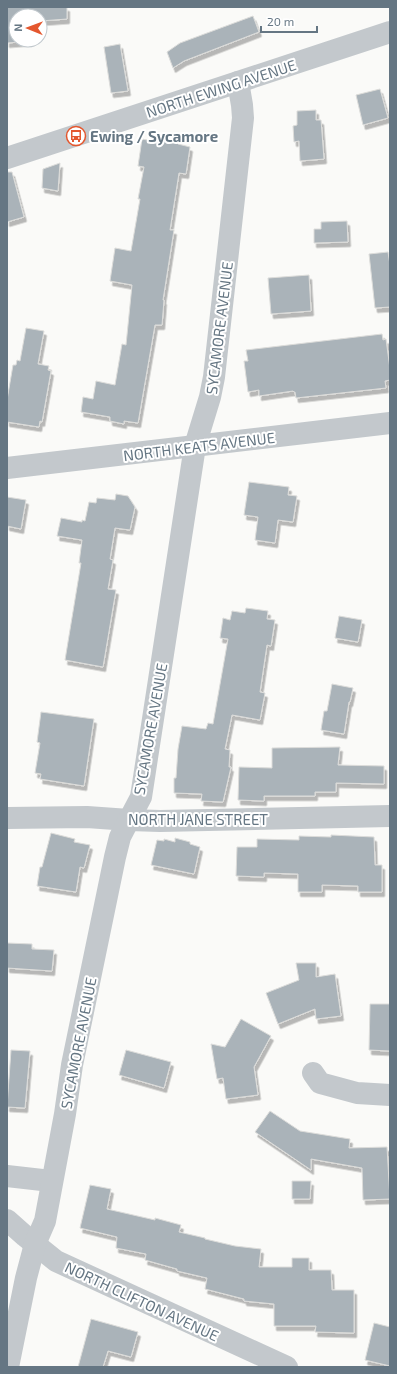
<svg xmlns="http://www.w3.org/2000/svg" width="397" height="1374" font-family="'Exo 2',sans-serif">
	<defs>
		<filter id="shadow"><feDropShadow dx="2.5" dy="4.5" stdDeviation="0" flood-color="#0004"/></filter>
	</defs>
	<rect width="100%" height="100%" fill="#fafaf8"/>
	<g fill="#aab3b9" stroke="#dcdcda" filter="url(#shadow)">
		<path d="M7,7H67V19L40,21V16H16V40H31L32,41L7,43Z"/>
		<path d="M253,16L259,32L184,61L173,68L167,52L180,43Z"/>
		<path d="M120,44L128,91L111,93L104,47Z"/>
		<path d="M380,89L388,118L363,125L356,95Z"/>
		<path d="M316,110V120H321L324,159L300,161L299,141L294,142L293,126L297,125V111Z"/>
		<path d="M164,138L178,141V144L190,147L186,174L179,173L170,230H174L163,300H164L162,325H155L138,423L124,421V424L110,421V417L81,412L83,397L93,399L96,381L115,385L122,344L126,345L132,285L110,281L115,248L131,251L140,199H138L144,167L138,166L142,139L163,143Z"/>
		<path d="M60,163L58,191L42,188L43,169Z"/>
		<path d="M7,172H12L24,217L7,222Z"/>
		<path d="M347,221L348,242L314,243V229H321V222Z"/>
		<path d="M388,252L390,265V307L375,308L369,254Z"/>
		<path d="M309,275L311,311L271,314L268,278Z"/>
		<path d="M26,328L44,331L38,364L49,366L48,370L51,371L42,422L40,421L39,427L7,422V400L13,365H16L17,360L20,361Z"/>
		<path d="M382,334L383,340L386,339L390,369V380L385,381L386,388L296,398L295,392H294L293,391L259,396V390L248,392L244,361H248L246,350Z"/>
		<path d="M249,482L289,487L288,495L297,496L293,522L278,520L275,543L255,540L258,517L244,515Z"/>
		<path d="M116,494L128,496L135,507L130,530L115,528L110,559L113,560L108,589L116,590L103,667L65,660L81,563H79L82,540L57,536L61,518L82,522V520L85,521L89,502L96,503L97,498L115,500Z"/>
		<path d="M7,497L26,500L21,529L7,526Z"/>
		<path d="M246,608L268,611L267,619L275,620L271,646L267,645L260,692L265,693L260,720L232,715L225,749L230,750L229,767H231L223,802L201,801L202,794L174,793V778H176L178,749L182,726L206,729L208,723L213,724L228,639L220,638L223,618L230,620L232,611L245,613Z"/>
		<path d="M339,616L362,620L358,642L335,638Z"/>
		<path d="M332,684L353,688L350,702H349L344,734L321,730L324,711H327Z"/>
		<path d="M41,712L94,719L84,786L40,779L41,774L35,773L40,743L37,742Z"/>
		<path d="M340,747L338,765L384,766V784L336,783V792H315V796H264V801L238,800L239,767L272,768V748Z"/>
		<path d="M51,833L75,839L74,842L90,845L84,868L80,867L76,892L37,886L40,867H42Z"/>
		<path d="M331,835L374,837L375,865H382V892H358V886L322,885V892H298V874L264,873V877L236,876L237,847H257V839L299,840V836L331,837Z"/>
		<path d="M175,838L190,842V844L200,847L194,874L151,865L157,840L164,841V839L175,842Z"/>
		<path d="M7,943L32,944V949L54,950L52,971L7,968Z"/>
		<path d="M296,963H316V977L335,974L341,1016L316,1019L315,1009L278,1024L266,993L299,980Z"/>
		<path d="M370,1004H390V1051L369,1050Z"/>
		<path d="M241,1019L271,1036L254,1067L258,1095L226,1099L223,1078L217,1079L211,1044L225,1047Z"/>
		<path d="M11,1050L30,1051L25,1108L7,1107Z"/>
		<path d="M126,1050L171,1062L164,1088L119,1075Z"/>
		<path d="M270,1111L300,1131L350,1139L349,1148L387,1147L390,1199L363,1200L362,1168L311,1159V1170L255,1132Z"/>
		<path d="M292,1181H311L310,1199H292Z"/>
		<path d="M90,1185L111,1189L107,1209L155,1220V1218L181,1225L179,1232L205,1238V1239L235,1246L261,1249L259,1267H292V1258H309V1270H331L332,1290H354V1333L315,1332L316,1326H274V1304L244,1301V1299L205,1289L207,1278L177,1271V1269L145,1260L146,1254L116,1248L117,1237L80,1228Z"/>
		<path d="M91,1319L138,1332L131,1357L108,1351L103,1367H78Z"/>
		<path d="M374,1323L390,1327V1366L365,1360Z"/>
	</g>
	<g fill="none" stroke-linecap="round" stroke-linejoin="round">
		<g stroke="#c3c8cc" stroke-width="22">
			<path d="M7,158L390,32"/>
			<path d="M7,468L390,423"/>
			<path d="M7,818L87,817L129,820L160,821L390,816"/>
			<path d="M313,1073L320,1083L357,1093L390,1095"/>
			<path d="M7,1176L51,1181"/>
			<path d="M7,1220L25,1236L56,1261L287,1367"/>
			<path d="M8,1367L26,1278L35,1244L45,1221L65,1114L72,1065L115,857L120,837L141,797L195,446L210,397L214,377L243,118L242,105L238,82"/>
		</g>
	</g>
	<defs>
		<symbol id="bus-ring" viewBox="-11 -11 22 22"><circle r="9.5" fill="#fff" stroke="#e4572e" stroke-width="1.5"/><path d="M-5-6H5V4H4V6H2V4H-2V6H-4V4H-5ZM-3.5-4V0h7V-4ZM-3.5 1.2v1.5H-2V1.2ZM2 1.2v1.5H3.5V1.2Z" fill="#e4572e"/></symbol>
	</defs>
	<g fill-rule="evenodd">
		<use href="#bus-ring" x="65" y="125" width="22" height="22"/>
	</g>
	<g text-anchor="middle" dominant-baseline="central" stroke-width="4" stroke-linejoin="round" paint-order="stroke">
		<g font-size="15" fill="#657683" stroke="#fff">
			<text transform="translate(221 88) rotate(-18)">NORTH EWING AVENUE</text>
			<text transform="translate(219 328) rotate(-83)">SYCAMORE AVENUE</text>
			<text transform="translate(199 446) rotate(-7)">NORTH KEATS AVENUE</text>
			<text transform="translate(150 729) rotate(-80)">SYCAMORE AVENUE</text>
			<text x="198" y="819">NORTH JANE STREET</text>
			<text transform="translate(78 1043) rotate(-79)">SYCAMORE AVENUE</text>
			<text transform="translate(142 1301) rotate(25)">NORTH CLIFTON AVENUE</text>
		</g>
		<g font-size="15" font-weight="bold" fill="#657683" stroke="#fff" text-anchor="start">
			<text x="90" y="136">Ewing / Sycamore</text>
		</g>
	</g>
	<rect width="397" height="1374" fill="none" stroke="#657683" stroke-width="16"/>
	<g transform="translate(28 28) rotate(271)"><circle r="19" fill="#ffffff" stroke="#c1c8cd"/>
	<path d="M0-3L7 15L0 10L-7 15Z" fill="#e4572e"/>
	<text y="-6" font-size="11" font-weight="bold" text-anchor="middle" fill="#657683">N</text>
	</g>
	<path d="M261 26v6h56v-6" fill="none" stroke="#657683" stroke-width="2"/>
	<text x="267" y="26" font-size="12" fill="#657683" stroke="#ffffff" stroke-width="3" paint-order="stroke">20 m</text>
</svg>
